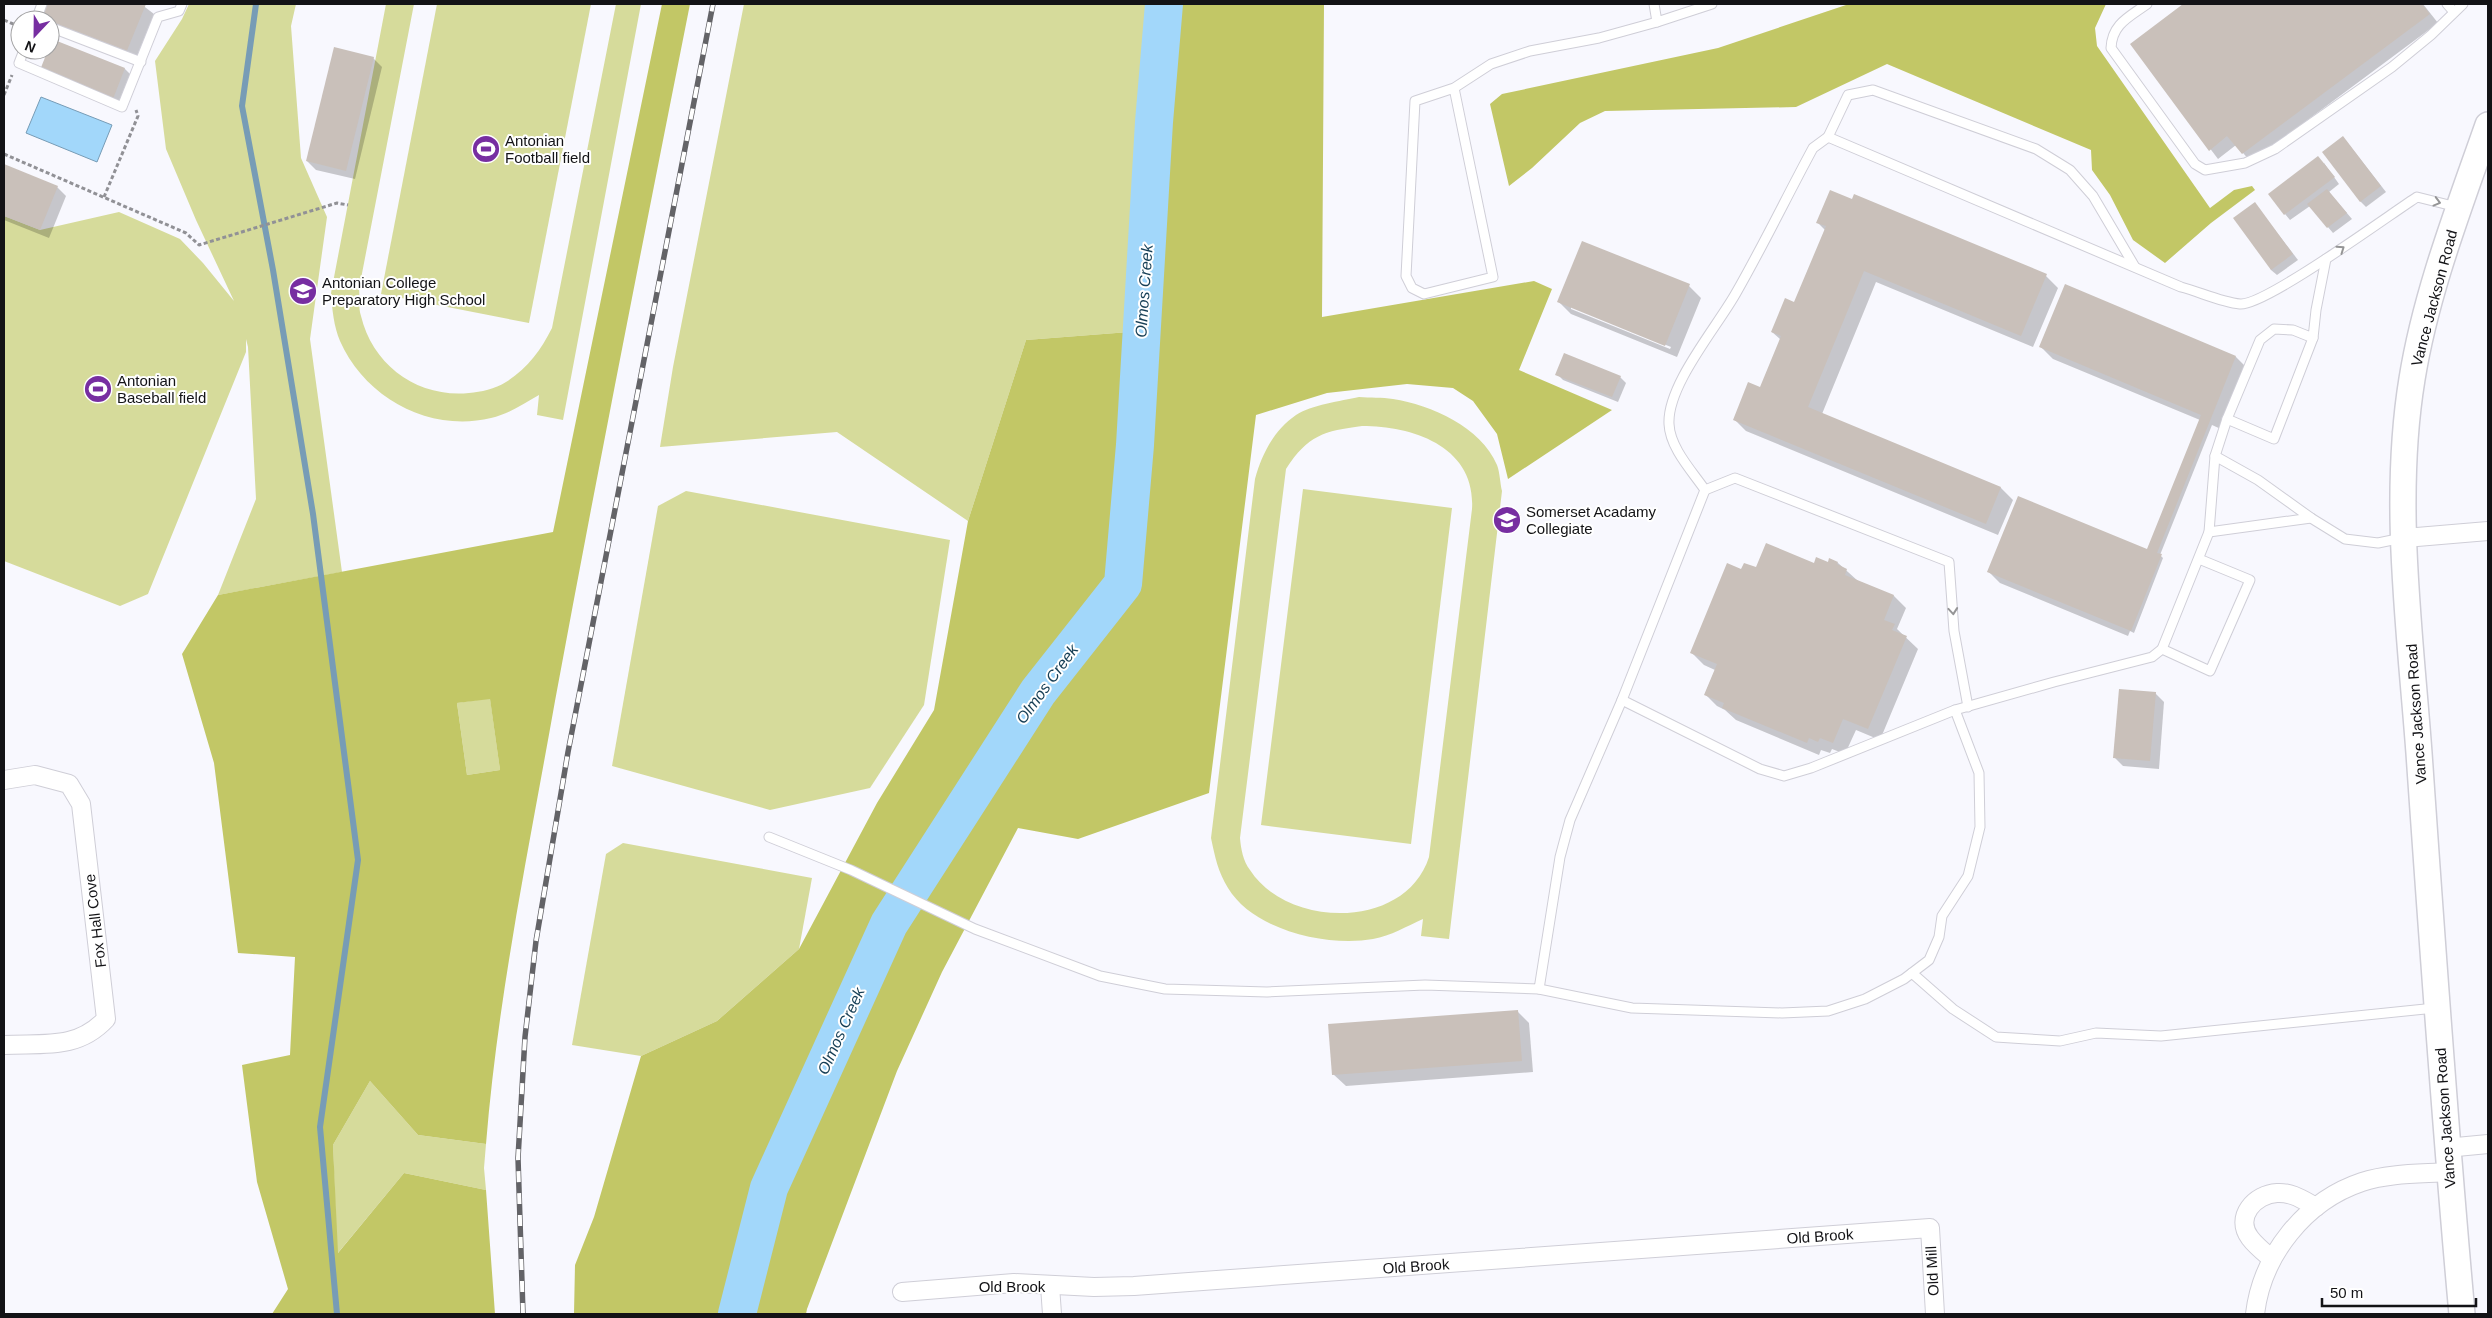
<svg xmlns="http://www.w3.org/2000/svg" width="2492" height="1318" font-family="Arial,sans-serif">
	<rect width="100%" height="100%" fill="#f8f8fe"/>
	<g fill="#d6db9b" fill-rule="evenodd">
		<path d="M189,4H296L291,26L301,158L327,217L310,339L342,572L218,595L256,499L248,347L246,339V352L148,594L120,606L4,561V216L40,230L119,212L180,239L203,263L234,301L196,220L166,149L155,61L182,19Z"/>
		<path d="M386,4H414L359,289C360,297 358,307 361,316C373,366 418,398 469,393C481,392 495,389 506,382C527,369 541,350 552,328L616,4H641L563,420L537,415L539,395C523,404 509,414 491,418C430,433 365,398 340,341C334,327 332,309 331,293Z"/>
		<path d="M437,4H591L529,323L381,294Z"/>
		<path d="M744,4H1154L1129,332L1026,340L968,521L837,432L660,447L673,367Z"/>
		<path d="M1359,397C1370,398 1382,397 1393,399C1431,405 1481,427 1497,465C1500,473 1500,483 1502,491L1449,939L1421,936L1423,919C1407,926 1391,936 1373,939C1328,947 1254,931 1228,888C1218,872 1215,857 1211,838L1255,479C1262,454 1274,430 1296,415C1311,405 1341,401 1359,397ZM1362,426C1414,426 1476,447 1472,509L1429,857C1406,930 1288,929 1250,870C1243,861 1241,849 1240,838L1286,469C1308,435 1324,431 1362,426Z"/>
		<path d="M1303,489L1452,508L1411,844L1261,825Z"/>
		<path d="M686,491L950,540L924,705L870,788L770,810L612,766L658,506Z"/>
		<path d="M490,698L500,770L467,775L457,703Z"/>
		<path d="M623,843L812,878L799,949L717,1021L641,1056L572,1045L606,854Z"/>
		<path d="M370,1081L418,1135L486,1144L484,1168L486,1190L404,1173L337,1254L333,1145Z"/>
	</g>
	<g fill="#c2c766" fill-rule="evenodd">
		<path d="M662,4H690C644,236 598,468 555,701C529,848 498,995 486,1144L418,1135L370,1081L333,1145L338,1253L404,1173L486,1190L495,1314H272L288,1289L257,1182L242,1065L290,1055L295,957L238,953L214,763L182,654L218,595L553,532ZM490,699L500,770L467,775L457,703Z"/>
		<path d="M1154,4H1324L1322,317L1534,281L1552,289L1519,370L1612,410L1508,479L1497,434L1473,401L1453,388L1407,384L1327,393L1256,415L1209,793L1078,839L1018,828L942,972L897,1071L807,1309L806,1314H574L575,1265L594,1217L641,1056L717,1021L799,949L877,803L934,710L968,521L1026,340L1129,332Z"/>
		<path d="M1849,4H2106L2095,28L2097,46L2210,208L2234,190L2252,186L2255,190L2211,223L2165,263L2133,240L2110,195L2092,170L2091,150L1887,64L1796,107L1605,111L1580,123L1532,168L1509,186L1490,104L1502,94L1718,48Z"/>
	</g>
	<path fill="#a2d7fa" stroke="#779cb6" d="M41,97L112,125L97,162L26,133Z"/>
	<g fill="#0003" fill-rule="evenodd">
		<path d="M48,4H141L154,14L135,61L50,26V20L42,18Z"/>
		<path d="M2185,4H2423L2438,23L2251,162L2236,145L2218,159L2132,45Z"/>
		<path d="M53,40L125,69L134,78L122,108L49,50Z"/>
		<path d="M373,58L382,67L355,179L316,170L307,161Z"/>
		<path d="M2343,137L2386,192L2366,207L2360,201Z"/>
		<path d="M2324,163L2339,184L2329,192L2352,219L2333,233L2310,206L2290,220L2285,214Z"/>
		<path d="M4,165L57,187L66,196L49,238L4,220Z"/>
		<path d="M2255,204L2298,260L2277,275L2271,270Z"/>
		<path d="M1817,222L2046,276L2058,288L2033,347L1876,282L1822,414L2001,488L2013,500L1998,535L1746,431L1734,419L1761,388L1781,340L1772,332L1795,304L1825,230Z"/>
		<path d="M1689,286L1701,298L1677,357L1571,314L1559,302ZM1571,307L1671,347L1670,349L1571,309Z"/>
		<path d="M2041,347L2236,357L2248,369L2223,430L2212,425L2160,555L2163,558L2134,633L2130,631L2128,636L2000,583L1988,571L2147,551L2200,420L2053,359Z"/>
		<path d="M1557,374L1620,377L1626,383L1618,402L1563,380Z"/>
		<path d="M1830,559L1838,563L1858,581L1894,596L1906,608L1897,629L1918,649L1880,740L1856,730L1845,754L1832,749L1830,753L1821,750L1819,755L1736,720L1725,710L1717,706L1705,694L1715,670L1704,665L1692,653L1742,571L1828,563Z"/>
		<path d="M2155,693L2164,702L2159,769L2123,766L2114,757Z"/>
		<path d="M1517,1011L1529,1023L1533,1072L1346,1086L1333,1074Z"/>
	</g>
	<g fill="none" stroke-linecap="round" stroke-linejoin="round">
		<path stroke="#779cb6" stroke-width="6" d="M256,4L242,106L273,270L313,514L358,860L320,1127L337,1314"/>
		<path stroke="#a2d7fa" stroke-width="38" d="M737,1314L769,1188L889,924L1038,692L1123,584L1135,445L1154,122L1164,4"/>
	</g>
	<g fill="#c9c0ba">
		<path d="M47,4H146L126,53L50,22V20L41,19Z"/>
		<path d="M2183,4H2422L2430,14L2242,154L2227,136L2209,151L2130,44Z"/>
		<path d="M52,39L125,68L113,99L40,70L48,50H50Z"/>
		<path d="M334,47L374,57L346,171L306,161Z"/>
		<path d="M2343,136L2381,186L2360,202L2322,152Z"/>
		<path d="M2318,156L2335,177L2284,215L2268,194Z"/>
		<path d="M4,164L58,186L40,230L4,216Z"/>
		<path d="M2327,189L2347,213L2327,228L2307,204Z"/>
		<path d="M1830,190L1852,199L1854,194L2047,274L2021,336L1864,271L1808,407L2001,487L1986,524L1733,420L1748,382L1760,387L1781,336L1771,332L1785,298L1794,302L1826,226L1816,223Z"/>
		<path d="M2255,202L2293,254L2271,270L2233,218Z"/>
		<path d="M1582,241L1690,284L1665,346L1557,302Z"/>
		<path d="M2065,284L2236,356L2157,553L2162,554L2131,631L1987,572L2018,496L2147,549L2201,415L2039,347Z"/>
		<path d="M1564,353L1621,376L1612,397L1555,375Z"/>
		<path d="M1766,543L1814,563L1816,557L1828,562L1829,558L1838,562L1837,564L1847,569L1845,575L1894,595L1884,620L1895,624L1892,630L1907,636L1868,729L1843,719L1833,743L1820,738L1818,742L1809,738L1807,743L1722,708L1724,703L1704,695L1717,664L1690,653L1727,563L1741,569L1744,563L1756,567Z"/>
		<path d="M2119,689L2156,692L2150,761L2113,758Z"/>
		<path d="M1518,1010L1522,1061L1332,1075L1328,1024Z"/>
	</g>
	<g fill="none" stroke-linecap="round" stroke-linejoin="round">
		<defs>
			<g id="lane">
				<path d="M1654,4L1657,22L1712,4"/>
				<path d="M2147,4C2129,17 2112,24 2111,48L2195,164L2205,170L2245,163L2275,149L2392,67L2431,35L2463,4"/>
				<path d="M2447,4L2454,12"/>
				<path d="M36,20L42,4"/>
				<path d="M50,27L141,62"/>
				<path d="M24,50L19,63L122,107L158,17L179,11L182,4"/>
				<path d="M1454,88L1415,101L1406,276L1412,288L1424,294L1493,277L1454,88L1491,64L1530,51L1599,38L1657,22"/>
				<path d="M1828,137L1848,95L1873,90L2036,149L2070,170L2093,196L2135,267"/>
				<path d="M2326,259L2316,310L2313,338L2293,330L2274,329L2260,340L2227,419L2215,456L2258,480L2311,518L2345,539L2378,543L2402,538"/>
				<path d="M2227,419L2274,439L2313,338"/>
				<path d="M1705,490L1735,478L1949,562L1954,631L1968,707"/>
				<path d="M2209,532L2311,518"/>
				<path d="M2162,649L2210,671L2250,580L2199,559"/>
				<path d="M1955,710L2054,682L2152,657L2162,649L2209,532L2215,456"/>
				<path d="M769,837L851,870L975,929L1100,976L1165,989L1267,992L1425,985L1539,989L1560,857L1570,820L1622,700L1705,490C1692,471 1670,448 1669,424C1667,385 1717,327 1736,293C1763,246 1787,196 1813,148L1828,137L2181,287C2200,292 2221,302 2240,304C2265,306 2389,215 2417,197L2457,207"/>
				<path d="M1912,973L1953,1009L1996,1037L2060,1041L2096,1033L2161,1036L2435,1008"/>
				<path d="M1539,989L1632,1008L1782,1013L1828,1011L1865,999L1904,979L1929,960L1939,937L1942,916L1968,876L1980,827L1979,773L1955,710L1811,768L1784,776L1760,769L1622,700"/>
			</g>
			<g id="street">
				<path d="M2405,538L2488,531"/>
				<path d="M4,780L35,775L69,784L81,804L106,1019C77,1050 44,1043 4,1045"/>
				<path d="M2446,1148L2488,1144"/>
				<path d="M2272,1259C2265,1253 2256,1246 2250,1238C2234,1217 2255,1194 2277,1193C2292,1192 2303,1200 2316,1207"/>
				<path d="M1050,1286L1052,1314"/>
				<path d="M902,1292L1014,1283L1094,1287L1134,1286L1930,1228L1935,1314"/>
				<path d="M2255,1314C2262,1255 2305,1201 2362,1182C2389,1173 2421,1174 2449,1172"/>
			</g>
			<path id="secondary" d="M2462,1314C2445,1128 2432,941 2419,753C2410,631 2392,501 2412,379C2426,292 2459,208 2488,125"/>
		</defs>
		<use href="#lane" stroke="#cfced7" stroke-width="11"/>
		<use href="#street" stroke="#cfced7" stroke-width="20"/>
		<use href="#secondary" stroke="#cfced7" stroke-width="28"/>
		<g stroke="#919196" stroke-width="3" stroke-dasharray="4 2.5" stroke-linecap="butt">
			<path d="M4,20L20,27"/>
			<path d="M4,95L12,75"/>
			<path d="M4,154L186,233L199,245L337,203L348,205"/>
			<path d="M104,197L138,116L136,110"/>
		</g>
		<use href="#lane" stroke="#fff" stroke-width="9"/>
		<use href="#street" stroke="#fff" stroke-width="18"/>
		<use href="#secondary" stroke="#fff" stroke-width="25"/>
		<defs>
			<path id="rail" d="M523,1314L518,1158L525,1037L536,941L568,752L713,4"/>
		</defs>
		<use href="#rail" stroke="#636367" stroke-width="5.5"/>
		<use href="#rail" stroke="#fff" stroke-width="4" stroke-dasharray="11" stroke-linecap="butt"/>
	</g>
	<defs><path id="oneway-chevron" d="M-2-3.5L2.5 0L-2 3.5" fill="none" stroke-width="1.6" stroke-linecap="round" stroke-linejoin="round" transform="scale(1.25)"/></defs>
	<g stroke="#959596">
		<use href="#oneway-chevron" transform="translate(2437 202) rotate(15)"/>
		<use href="#oneway-chevron" transform="translate(2341 249) rotate(-35)"/>
		<use href="#oneway-chevron" transform="translate(1953 611) rotate(85)"/>
	</g>
	<defs>
		<symbol id="stadium-disc" viewBox="-11 -11 22 22"><circle r="9.5" fill="#772ea1" stroke="#fff"/><path d="M0-5a6.5 5 0 1 0 0 10a6.5 5 0 1 0 0-10ZM-3.5-1.8h7v3.6h-7Z" fill="#fff"/></symbol>
		<symbol id="school-disc" viewBox="-11 -11 22 22"><circle r="9.5" fill="#772ea1" stroke="#fff"/><path d="M0-5L7-2L0 1L-7-2ZM-4 1L0 2.5L4 1V4Q0 6-4 4Z" fill="#fff"/></symbol>
	</defs>
	<g fill-rule="evenodd">
		<use href="#stadium-disc" x="470" y="133" width="32" height="32"/>
		<use href="#school-disc" x="287" y="275" width="32" height="32"/>
		<use href="#stadium-disc" x="82" y="373" width="32" height="32"/>
		<use href="#school-disc" x="1491" y="504" width="32" height="32"/>
	</g>
	<g text-anchor="middle" dominant-baseline="central" stroke-width="4" stroke-linejoin="round" paint-order="stroke">
		<g font-size="15" fill="#131316" stroke="#fff" text-anchor="start">
			<text x="505" y="140">Antonian<tspan x="505" dy="17">Football field</tspan></text>
			<text x="322" y="282">Antonian College<tspan x="322" dy="17">Preparatory High School</tspan></text>
			<text x="117" y="380">Antonian<tspan x="117" dy="17">Baseball field</tspan></text>
			<text x="1526" y="511">Somerset Acadamy<tspan x="1526" dy="17">Collegiate</tspan></text>
		</g>
		<g font-size="15" fill="#131316" stroke="#fff">
			<text transform="translate(2434 298) rotate(-75)">Vance Jackson Road</text>
			<text transform="translate(2416 714) rotate(-94)">Vance Jackson Road</text>
			<text transform="translate(95 921) rotate(-97)">Fox Hall Cove</text>
			<text transform="translate(2445 1118) rotate(-94)">Vance Jackson Road</text>
			<text transform="translate(1820 1236) rotate(-4)">Old Brook</text>
			<text transform="translate(1416 1266) rotate(-4)">Old Brook</text>
			<text transform="translate(1932 1271) rotate(-93)">Old Mill</text>
			<text x="1012" y="1286">Old Brook</text>
		</g>
		<g font-size="16" font-style="italic" fill="#153e55" stroke="#fff">
			<text transform="translate(1144 291) rotate(-86)">Olmos Creek</text>
			<text transform="translate(1047 684) rotate(-54)">Olmos Creek</text>
			<text transform="translate(841 1031) rotate(-66)">Olmos Creek</text>
		</g>
	</g>
	<rect width="2492" height="1318" fill="none" stroke="#131316" stroke-width="10"/>
	<g transform="translate(35 35) rotate(202)"><circle r="24" fill="#ffffff" stroke="#a1a1a2"/>
	<path d="M0-4L9 19L0 12L-9 19Z" fill="#772ea1"/>
	<text y="-8" font-size="14" font-weight="bold" text-anchor="middle" fill="#131316">N</text>
	</g>
	<path d="M2322 1298v8h154v-8" fill="none" stroke="#131316" stroke-width="2.5"/>
	<text x="2330" y="1298" font-size="15" fill="#131316" stroke="#ffffff" stroke-width="4" paint-order="stroke">50 m</text>
</svg>
